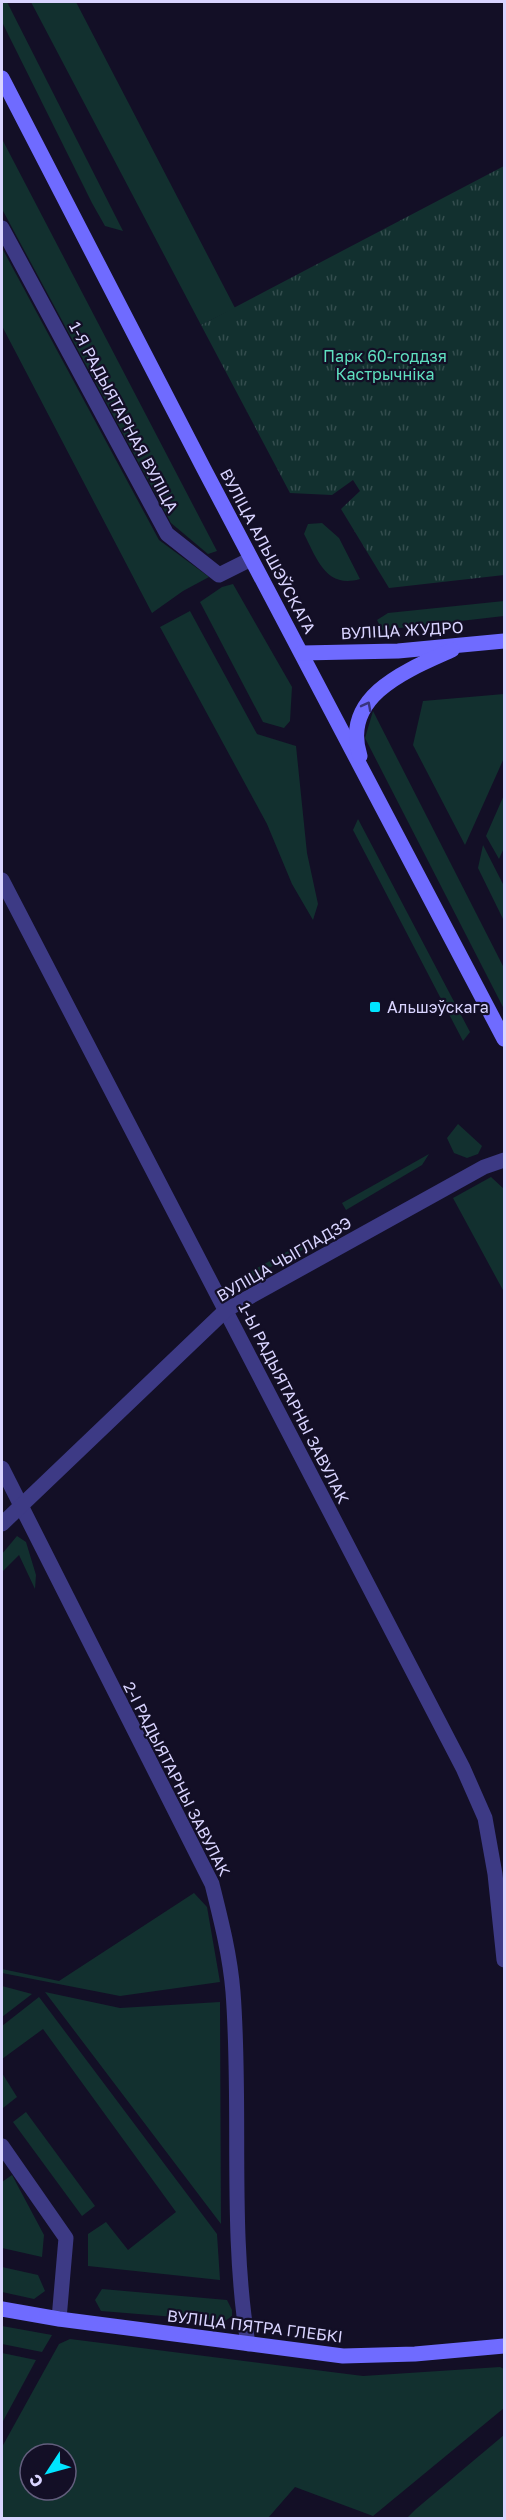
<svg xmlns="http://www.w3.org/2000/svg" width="506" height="2520" font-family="'Golos Text',sans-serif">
	<defs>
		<pattern id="park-tufts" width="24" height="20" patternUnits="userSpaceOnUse" patternTransform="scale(1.5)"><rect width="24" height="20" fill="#12302f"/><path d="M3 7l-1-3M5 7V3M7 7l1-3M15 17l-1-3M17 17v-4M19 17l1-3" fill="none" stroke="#344d4e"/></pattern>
	</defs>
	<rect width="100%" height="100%" fill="#130f26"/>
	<g fill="#12302f" fill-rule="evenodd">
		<path d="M2,2H7L123,231L105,226L92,203L2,22Z"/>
		<path d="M31,2H76L235,308L201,325Z"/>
		<path d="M2,139L217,551L208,554L171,523L2,209Z"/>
		<path d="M2,248L159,540L209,577L183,591L152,613L2,326Z"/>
		<path d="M322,523L339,538L360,579C326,589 317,559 304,534L308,524Z"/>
		<path d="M233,584L292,687L290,721L284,728L263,722L200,602L222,587Z"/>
		<path d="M504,601V616L382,630L377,620L388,613Z"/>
		<path d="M190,611L257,734L296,746L307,853L318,904L313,920L292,884L267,824L160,627Z"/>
		<path d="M504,694V758L465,845L413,745L423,701Z"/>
		<path d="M373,711L504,968V1009L365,738Z"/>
		<path d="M504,795V848L499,859L486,836Z"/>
		<path d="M358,819L470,1032L463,1041L353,830Z"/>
		<path d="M483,845L504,886V921L478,868Z"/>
		<path d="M458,1124L482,1146L478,1154L467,1158L454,1153L447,1138Z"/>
		<path d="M429,1154L422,1165L346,1210L342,1203Z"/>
		<path d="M491,1177L504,1189V1292L453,1198Z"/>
		<path d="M305,1242L308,1247L235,1286L229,1283Z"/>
		<path d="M17,1536L26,1542L36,1575L35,1589L19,1555L2,1572V1554Z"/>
		<path d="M194,1893L207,1907L220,1982L120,1996L2,1973V1969L59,1981Z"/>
		<path d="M2,1986L32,1994L2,2017Z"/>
		<path d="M45,1992L120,2008L220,2002L221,2224Z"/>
		<path d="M39,1997L217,2234L220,2280L88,2266V2234L106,2222L128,2250L176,2212L43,2029L2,2059V2026Z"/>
		<path d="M2,2073L17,2097L3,2108L2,2106Z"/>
		<path d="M26,2112L95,2206L82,2216L13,2122Z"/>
		<path d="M12,2175L44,2235L42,2257L2,2248V2182Z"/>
		<path d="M2,2267L38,2275L45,2291L34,2299L2,2292Z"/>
		<path d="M102,2289L227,2300L232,2310V2316L225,2321L101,2311L95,2300Z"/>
		<path d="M2,2326L52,2335L42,2352L2,2344Z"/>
		<path d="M70,2339L363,2376L500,2367L504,2369V2408L373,2516L295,2487L268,2518H2V2447L59,2344ZM30,2454H66V2490H30Z"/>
		<path d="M2,2353L36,2360L2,2423Z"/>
		<path d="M504,2435V2518H407L416,2509Z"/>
	</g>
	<path fill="url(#park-tufts)" d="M504,166V575L389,588L341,509L360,491L353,480L332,495L290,493L201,325Z"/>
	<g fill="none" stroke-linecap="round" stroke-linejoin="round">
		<g stroke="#3d3a85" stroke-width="15">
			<path d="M2,228L167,534L219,575L251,559"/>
			<path d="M2,880L463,1768L485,1818L495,1874L504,1960"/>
			<path d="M2,1468L212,1884C221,1920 230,1955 233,1992C242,2109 229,2228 248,2344"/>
			<path d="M2,1524L226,1310L484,1167L504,1160"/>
			<path d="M2,2146L66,2238L59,2319"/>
		</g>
		<g stroke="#6f6bff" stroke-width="15">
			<path d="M2,78L204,469L504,1039"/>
			<path d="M302,653L398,651L504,641"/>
			<path d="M360,756C340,695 410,669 452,650"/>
			<path d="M2,2309L59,2319L343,2356L415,2354L504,2346"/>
		</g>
	</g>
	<defs><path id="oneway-chevron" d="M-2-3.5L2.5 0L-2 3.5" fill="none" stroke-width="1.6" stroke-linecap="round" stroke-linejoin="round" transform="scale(1.5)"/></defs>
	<use stroke="#38347d" href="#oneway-chevron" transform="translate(367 706) rotate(-62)"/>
	<rect fill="#00e5ff" stroke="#130f26" stroke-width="2" x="369" y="1001" width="12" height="12" rx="3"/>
	<g text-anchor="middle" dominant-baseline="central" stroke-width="4.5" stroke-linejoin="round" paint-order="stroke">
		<g font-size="16" fill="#5fe0c0" stroke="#130f26">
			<text x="385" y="356">Парк 60-годдзя<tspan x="385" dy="18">Кастрычніка</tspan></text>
		</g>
		<g font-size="16" fill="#d9d4ff" stroke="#130f26">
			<text transform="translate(124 417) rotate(62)">1-Я РАДЫЯТАРНАЯ ВУЛІЦА</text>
			<text transform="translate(268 551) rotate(62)">ВУЛІЦА АЛЬШЭЎСКАГА</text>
			<text transform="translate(402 630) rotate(-3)">ВУЛІЦА ЖУДРО</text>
			<text transform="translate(284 1259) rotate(-30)">ВУЛІЦА ЧЫГЛАДЗЭ</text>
			<text transform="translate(294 1403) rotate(63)">1-Ы РАДЫЯТАРНЫ ЗАВУЛАК</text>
			<text transform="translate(177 1779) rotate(63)">2-І РАДЫЯТАРНЫ ЗАВУЛАК</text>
			<text transform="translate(255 2326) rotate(7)">ВУЛІЦА ПЯТРА ГЛЕБКІ</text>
		</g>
		<g font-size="16" fill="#d9d4ff" stroke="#130f26" text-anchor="start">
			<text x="387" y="1007">Альшэўскага</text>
		</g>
	</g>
	<rect width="506" height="2520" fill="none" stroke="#d9d4ff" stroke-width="6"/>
	<g transform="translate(48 2472) rotate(234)"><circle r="28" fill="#130f26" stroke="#625e7d" stroke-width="1.5"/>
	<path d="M0-4.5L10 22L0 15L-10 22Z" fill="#00e5ff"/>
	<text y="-9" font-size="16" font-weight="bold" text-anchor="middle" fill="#d9d4ff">С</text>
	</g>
</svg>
